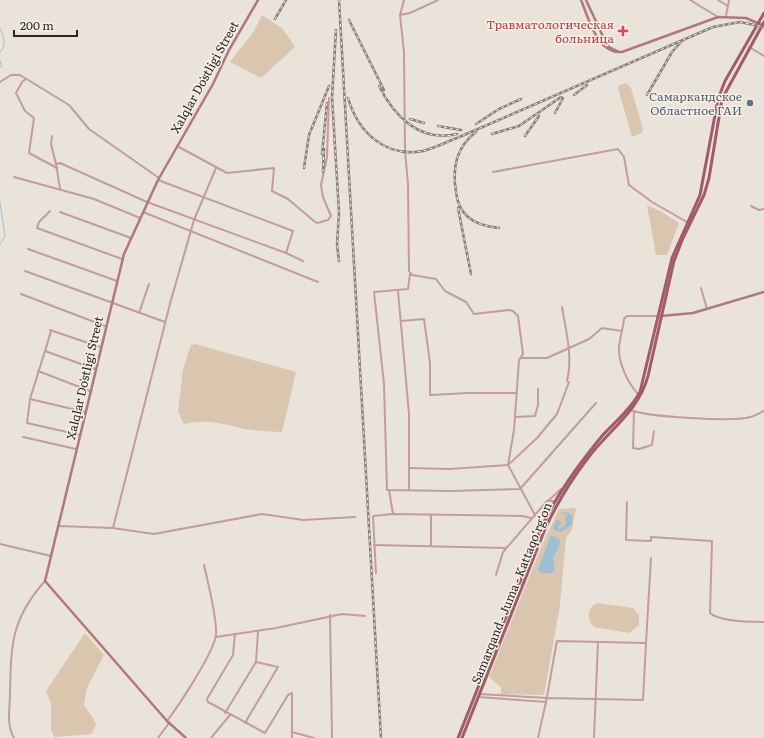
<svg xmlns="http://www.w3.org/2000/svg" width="764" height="738" font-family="Literata,serif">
	<rect width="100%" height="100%" fill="#eae3da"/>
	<g fill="#dac6af">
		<path d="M262,15L283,29L295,47L261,78L230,62L254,31Z"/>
		<path d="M626,83L631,88L643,129L642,133L632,137L618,88L619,85Z"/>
		<path d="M647,205L662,212L679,223L667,255H656Z"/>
		<path d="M195,344L296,372L282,432C267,431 250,431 236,427C217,422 203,420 184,424L178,412L183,369L191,345Z"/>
		<path d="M576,508L572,530L566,538L560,605L544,695L501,694V687L489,677L542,545L559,509Z"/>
		<path d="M597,603L633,608L639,615V625L629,633L594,627C586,619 587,608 597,603Z"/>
		<path d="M85,633L104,655L87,688L84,705L93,718L96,725L91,734L55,737L51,731V703L46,691Z"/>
	</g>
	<g fill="#9cbfd3">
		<path d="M566,512L572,516V525L561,532L554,530L553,528L557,519L562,523L558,527L559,530L566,524L565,518L568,514H560Z"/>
		<path d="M551,535L560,540L559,548L553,557L555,569L552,573H541L538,570Z"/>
	</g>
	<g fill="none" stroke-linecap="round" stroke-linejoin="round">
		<g stroke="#9cbfd3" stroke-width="1">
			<path d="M0,29C4,37 7,45 0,52"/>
			<path d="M0,61L2,66L0,67"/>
			<path d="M0,202L5,236L0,244"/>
		</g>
		<g stroke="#c39ba1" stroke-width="2">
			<path d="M404,0L400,15L404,52L405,151L408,184L409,271L412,275L436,279L445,291L466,302L474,314L509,310L513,311L518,316L523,354L519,360L514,430L508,465L535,515"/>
			<path d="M690,0L718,17"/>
			<path d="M718,0L728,6"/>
			<path d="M400,15L410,13L438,0"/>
			<path d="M726,16L729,0"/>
			<path d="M749,47L764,56"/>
			<path d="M26,79L22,82L16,93L25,111L34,118L29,153L57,168"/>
			<path d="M0,82L11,75H20L69,105L89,129L159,178"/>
			<path d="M52,136L51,144L56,164L60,189"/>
			<path d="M177,146L227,173L274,168L272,191L288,199L314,221L317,223L328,220L331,216L323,197L321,185L327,157L329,98"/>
			<path d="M56,164L60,163L147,202L286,253L303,261"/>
			<path d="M493,172L618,149L624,157L629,185L652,202L687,222"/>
			<path d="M14,177L94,199L140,218"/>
			<path d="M158,180L293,231L286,253"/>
			<path d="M751,206L759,210L764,209"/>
			<path d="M50,211L39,222L37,228L122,259"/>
			<path d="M60,212L131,238"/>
			<path d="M143,212L318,282"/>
			<path d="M28,249L117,281"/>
			<path d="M25,271L165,322"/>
			<path d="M410,274L408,289L374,292L384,384L387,490L450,491L520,489L596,403"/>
			<path d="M701,288L707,309"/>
			<path d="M398,291L409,414V490"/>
			<path d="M21,294L105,326"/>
			<path d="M562,307C566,331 573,357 567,381"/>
			<path d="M139,313L149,284"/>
			<path d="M401,321L424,319L430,363V395L468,393H517"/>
			<path d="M50,330L100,347"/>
			<path d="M45,351L51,331"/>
			<path d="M521,358H547L589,339L602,328L622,331"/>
			<path d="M38,371L90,391"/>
			<path d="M638,394C628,383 618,363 619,347C620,338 623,328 624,319L627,316H658"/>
			<path d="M30,399L27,423L80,435"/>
			<path d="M631,410C646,417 734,422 750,417C755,416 759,413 764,411"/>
			<path d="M634,411L633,448L639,449L652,445L654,431"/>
			<path d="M85,412L30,399L45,351L95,369"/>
			<path d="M515,417L535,416L538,405V389"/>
			<path d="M23,437L76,449"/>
			<path d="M409,468L450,469L508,465L537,438L557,414L569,382"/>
			<path d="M389,490L393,514"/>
			<path d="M548,501L561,489"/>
			<path d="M627,502L626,540L651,541V537L712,541L710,613C720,622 750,622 764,622"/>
			<path d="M431,515V546"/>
			<path d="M58,526L113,528L154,534L262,514L303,520L355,517"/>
			<path d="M113,528L171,300L194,220L216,168"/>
			<path d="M0,544L51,556"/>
			<path d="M374,545L506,548"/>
			<path d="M376,573L373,516L393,514L523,516L531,518"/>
			<path d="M496,575L503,552L547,501H556"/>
			<path d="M330,615L332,738"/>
			<path d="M235,634L233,655L207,699L208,702L265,733L288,695L292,693V738"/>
			<path d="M216,637L276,628L342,614L365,616"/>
			<path d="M646,643L651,558"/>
			<path d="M479,694L547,698L643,700L646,643L557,641C553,661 550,682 546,702L538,738"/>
			<path d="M478,697L546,702"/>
			<path d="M225,713L256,662L258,631"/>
			<path d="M167,721C179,705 215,651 216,634C217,617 208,583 204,565"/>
			<path d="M245,723L278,667L256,662"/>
			<path d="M292,732L314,738"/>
			<path d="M14,738C6,724 10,708 10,693C11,645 11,619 45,581"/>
			<path d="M158,738L169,723"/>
			<path d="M211,738L230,715"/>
			<path d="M594,738L598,642"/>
		</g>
		<g stroke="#b07781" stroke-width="2.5">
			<path d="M581,0C589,19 597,54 622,52L718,17L746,18L762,25"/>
			<path d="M586,0L606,43L609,47L617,51"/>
			<path d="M661,316L693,313L764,292"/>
			<path d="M186,738L167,721L45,581L124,254L158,180L213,84L229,50L258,0"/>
		</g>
		<g stroke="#a15c6a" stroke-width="3">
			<path d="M458,738L540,531C555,496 578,465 602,436C615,422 631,409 640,392L672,258L700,195L718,99L725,81L764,13"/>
			<path d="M462,738L545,529C557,503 571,480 588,458C609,430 639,411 648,376L674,261L683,238L704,195L709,178L722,99L764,22"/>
		</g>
		<defs>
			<g id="rail">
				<path d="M339,0L381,738"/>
				<path d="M275,19L286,0"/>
				<path d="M349,20L384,90"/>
				<path d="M336,30L332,97L339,212L337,245L339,261"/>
				<path d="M379,86C394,116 420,143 457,134"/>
				<path d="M574,95L587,85"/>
				<path d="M647,95L672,52L681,42"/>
				<path d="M348,98C358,132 385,158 423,151C435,148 446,142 457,138L713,27L740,22L764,27"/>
				<path d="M555,113L563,98"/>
				<path d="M410,119L424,123"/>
				<path d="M476,124L499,109L521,99"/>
				<path d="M438,126L461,130"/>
				<path d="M476,132C456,147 452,169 456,192C457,201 461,211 468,217C476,224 489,227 499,228"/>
				<path d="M492,134L519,126L561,97"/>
				<path d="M525,136L539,116"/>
				<path d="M322,154L327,103"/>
				<path d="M304,168L309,135L329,86"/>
				<path d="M323,172L324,149"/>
				<path d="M458,208L471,274"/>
			</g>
		</defs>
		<use href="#rail" stroke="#847f7a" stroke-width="2.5"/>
		<use href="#rail" stroke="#f8f0e7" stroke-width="1" stroke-dasharray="3" stroke-linecap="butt"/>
	</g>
	<path fill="#e0444e" stroke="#f8f0e7" stroke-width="1.5" d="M621 25h4v4h4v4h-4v4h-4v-4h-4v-4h4z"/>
	<circle fill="#5c6f8a" stroke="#f8f0e7" stroke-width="1.5" cx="750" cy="103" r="4"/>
	<g text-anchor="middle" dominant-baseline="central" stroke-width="3" stroke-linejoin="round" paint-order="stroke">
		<g font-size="12" fill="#be3a42" stroke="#f8f0e7" text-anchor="end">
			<text x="614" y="24">Травматологическая<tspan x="614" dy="14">больница</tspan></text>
		</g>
		<g font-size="12" fill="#292623" stroke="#f8f0e7">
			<text transform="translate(204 77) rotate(-61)">Xalqlar Doʻstligi Street</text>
			<text transform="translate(84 378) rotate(-77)">Xalqlar Doʻstligi Street</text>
			<text transform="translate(511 593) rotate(-68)">Samarqand - Juma - Kattaqo‘rg‘on</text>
		</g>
		<g font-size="12" fill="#4e5e75" stroke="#f8f0e7" text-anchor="end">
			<text x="742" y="96">Самаркандское<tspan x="742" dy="14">Областное ГАИ</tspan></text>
		</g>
	</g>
	<path d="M14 30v6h63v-6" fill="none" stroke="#292623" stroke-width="2"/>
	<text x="20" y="30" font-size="12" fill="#292623" stroke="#f8f0e7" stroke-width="3" paint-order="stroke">200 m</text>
</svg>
